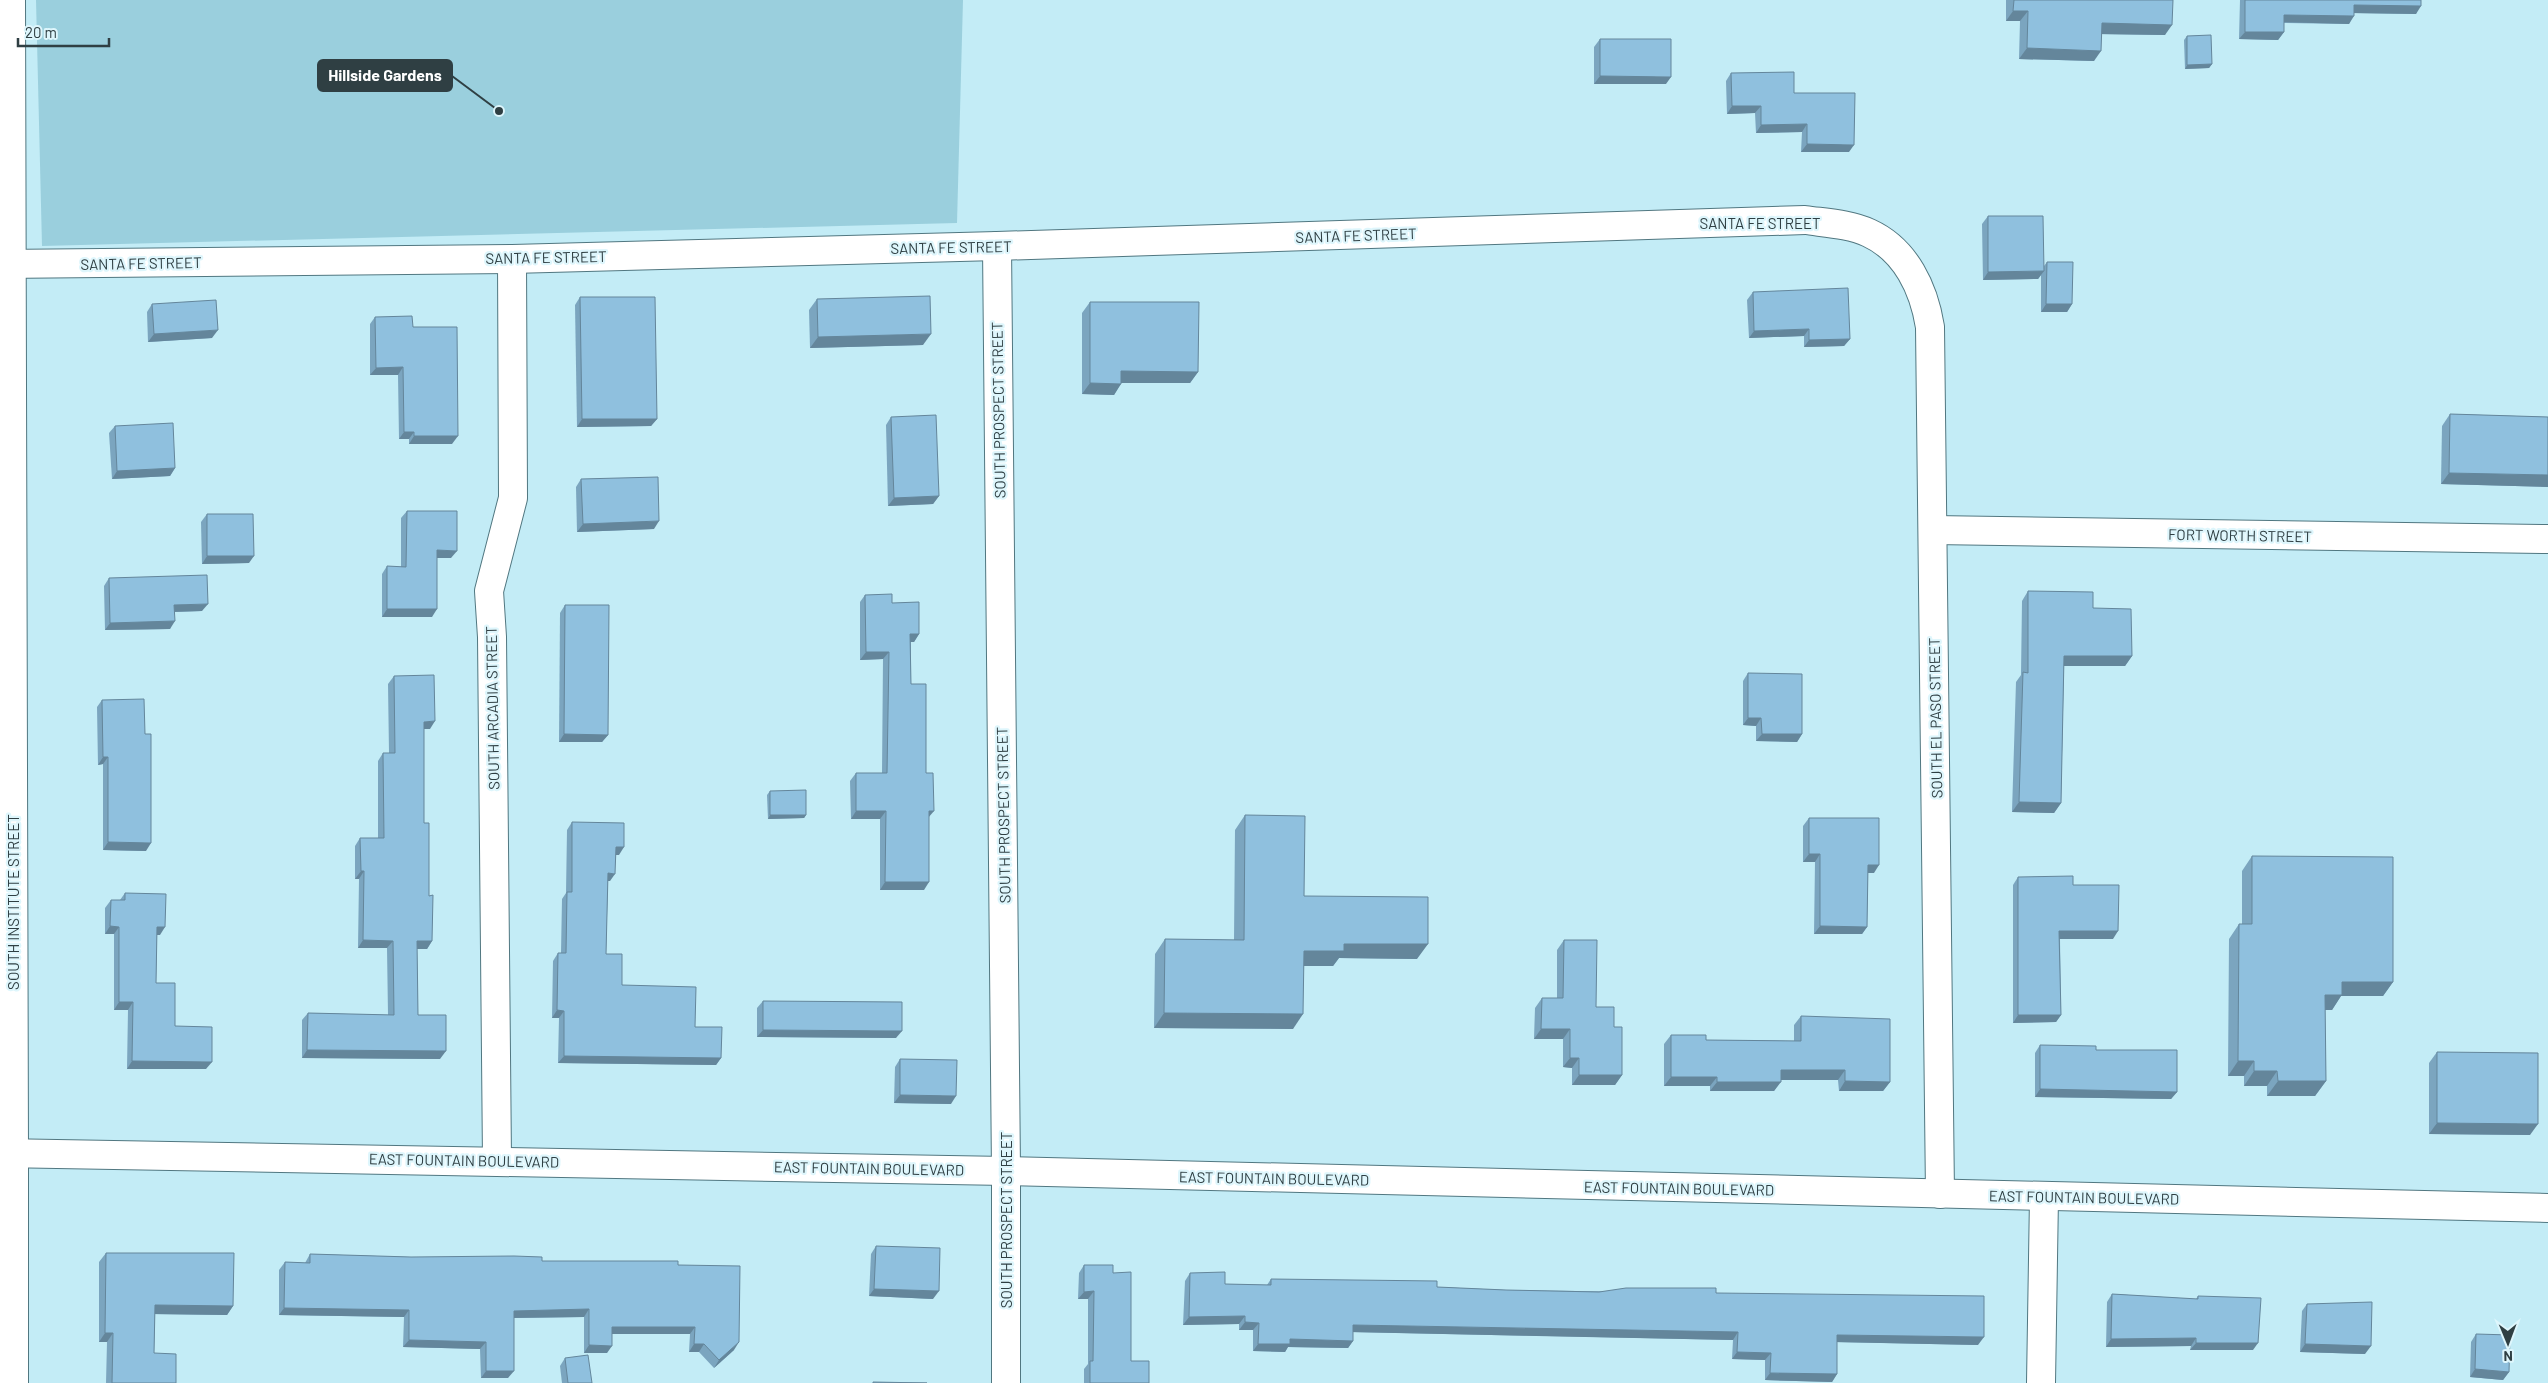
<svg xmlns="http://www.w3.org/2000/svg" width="2548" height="1383" font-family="Barlow,sans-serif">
	<rect width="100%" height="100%" fill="#c3ecf6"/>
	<path fill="#9acfdd" d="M36,0H963L957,223L42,246Z"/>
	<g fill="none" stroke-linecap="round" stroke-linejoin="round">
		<defs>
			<g id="street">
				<path d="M11,0L14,1153"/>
				<path d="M997,246L1006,1171V1383"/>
				<path d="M0,264L512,259L997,246L1805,220C1826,223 1850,224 1869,233C1906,250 1924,289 1930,327L1940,1194"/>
				<path d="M1933,530L2548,539"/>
				<path d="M497,1160L492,637L489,591L513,498L512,259"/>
				<path d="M2041,1383L2044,1197"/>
			</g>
			<g id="secondary">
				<path d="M0,1153L1006,1171L2548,1208"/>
				<path d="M14,1383V1153"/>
			</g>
		</defs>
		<use href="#street" stroke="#517780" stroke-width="30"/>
		<use href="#secondary" stroke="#517780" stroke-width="30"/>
		<use href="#street" stroke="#fff" stroke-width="28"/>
		<use href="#secondary" stroke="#fff" stroke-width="28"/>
	</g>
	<g fill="#7ba5bf">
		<path d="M2006,0H2173L2165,35L2102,34L2094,61L2019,59L2020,21H2006Z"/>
		<path d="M2240,0H2421L2416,14L2354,13L2349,24L2284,23V32L2278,40L2239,39Z"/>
		<path d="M2187,36L2212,64L2209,68L2185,69L2184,40Z"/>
		<path d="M1600,39L1666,84H1594V47Z"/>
		<path d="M1731,73L1794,93L1849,152H1801L1802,132L1756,133L1755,113L1727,114L1726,81Z"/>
		<path d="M1988,216L2044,266L2047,262L2072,304L2067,312H2041V275L2038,279L1983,280L1982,224Z"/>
		<path d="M1753,292L1850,339L1844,346L1804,347V336L1749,338L1747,300Z"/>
		<path d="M580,297L657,419L651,426L577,427L575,305Z"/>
		<path d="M817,299L923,345L810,348L809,310Z"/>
		<path d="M1090,302L1198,372L1190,383H1121L1114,395L1082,394V313Z"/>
		<path d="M152,304L212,338L148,342L147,312Z"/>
		<path d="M375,317L413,327L452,444H409V439H399L398,375H370V324Z"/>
		<path d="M2450,414L2548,417V487L2441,484L2442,426Z"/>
		<path d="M891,417L939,496L933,504L888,506L886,425Z"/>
		<path d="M115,426L175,468L170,476L112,479L109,433Z"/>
		<path d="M581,479L654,529L577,532L576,487Z"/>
		<path d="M407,511L451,558H437L432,617H382V574L387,566L401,567V518Z"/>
		<path d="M207,514L249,563L202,564L201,522Z"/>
		<path d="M109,578L202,611L175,612L170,629L105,630L104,586Z"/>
		<path d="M2028,591L2093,608L2132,656L2125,666H2064L2061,803L2054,813L2012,812L2016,682L2021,675L2022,601Z"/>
		<path d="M865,595L892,603L919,634L914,642H911V684L926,773L929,817L924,890H880V819H851L850,781L856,773H882L883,659L860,660V602Z"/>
		<path d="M565,605L608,735L602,742H559L560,613Z"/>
		<path d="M1748,673L1802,734L1797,742L1756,741V726L1743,725V681Z"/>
		<path d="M394,676L430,729H424V823L432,941L427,949H417L418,1015L440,1059L302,1058V1020L308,1013L388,1015L387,948H358L359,879H355V846L360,838H378V761L383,753H389L388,684Z"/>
		<path d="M102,700L146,851L103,850V764L98,765L97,707Z"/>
		<path d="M770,791L806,815L804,818L768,819L767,795Z"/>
		<path d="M1245,815L1304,896L1417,959L1339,958L1333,966H1304L1293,1029L1154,1028L1155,954L1165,939L1234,940L1235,830Z"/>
		<path d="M1809,818L1874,873H1868L1867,927L1862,934H1814L1815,862H1803V826Z"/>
		<path d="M572,822L619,855H616L610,881H608L606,954L622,985L695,1027L721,1058L716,1065L558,1063L559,1018H552L553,961L558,953H561L562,899L566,893L567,830Z"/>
		<path d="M2252,856L2393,982L2383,996H2341L2332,1010H2325L2326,1081L2315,1096H2267V1086H2244V1076H2228L2229,939L2239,924H2242V871Z"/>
		<path d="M2018,877L2073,885L2113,939H2060L2061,1015L2056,1022L2013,1023V885Z"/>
		<path d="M125,893L160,935H157L156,983L175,1026L206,1069H127L128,1010H114V934H105V908L111,900H120Z"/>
		<path d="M1564,940L1596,1007L1614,1027L1622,1075L1615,1085H1572V1068L1563,1067V1039H1534L1535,1008L1542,998H1557V950Z"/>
		<path d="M763,1001L896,1038L757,1037V1008Z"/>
		<path d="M1801,1016L1890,1082L1883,1091H1839L1838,1080H1781L1774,1091H1710V1086H1664V1044L1671,1035L1706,1040L1794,1041V1025Z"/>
		<path d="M2040,1045L2177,1092L2171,1099L2035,1097V1053Z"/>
		<path d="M2437,1052L2530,1135L2429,1134V1063Z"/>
		<path d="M900,1059L951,1104L894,1103L895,1067Z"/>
		<path d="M876,1246L933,1299L869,1296L871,1254Z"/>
		<path d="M106,1253L233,1306L227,1315L155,1314L154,1353L176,1383H106L107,1342H99V1262Z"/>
		<path d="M310,1254L678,1265L734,1350L714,1368L699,1352H689L690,1334H612L607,1353H584V1317L514,1318L508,1378H481L480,1349L403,1347L404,1317L279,1315V1270L285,1262L305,1263Z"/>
		<path d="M1084,1265L1113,1273L1131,1361L1149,1383H1084V1369L1088,1364V1299H1078L1079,1273Z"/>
		<path d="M1190,1273L1225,1284L1267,1285L1271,1279L1437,1287L1506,1290L1716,1293L1978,1345L1837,1342V1374L1832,1382L1765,1380V1360L1732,1359L1733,1340L1353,1332V1341L1348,1348L1288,1347L1285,1352L1253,1351V1330H1239V1324L1183,1325L1185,1281Z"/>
		<path d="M2112,1294L2196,1299L2198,1296L2253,1350H2190L2191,1346L2106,1347L2107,1302Z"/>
		<path d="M2307,1304L2365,1354L2300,1352L2302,1311Z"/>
		<path d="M2476,1334L2509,1372L2503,1380L2470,1377L2471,1342Z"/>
		<path d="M565,1358L592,1383H562L560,1366Z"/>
	</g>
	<g fill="#64869b">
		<path d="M2354,5L2421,6L2416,14L2349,13Z"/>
		<path d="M2013,11H2028L2020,21H2006Z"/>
		<path d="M2284,15L2354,16L2349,24L2278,22Z"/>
		<path d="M2102,23L2172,25L2165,35L2094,34Z"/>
		<path d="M2245,32H2284L2278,40L2239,39Z"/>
		<path d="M2027,48L2101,51L2094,61L2019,59Z"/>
		<path d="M2212,64L2209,68L2185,69L2187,65Z"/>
		<path d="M1600,76L1671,77L1666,84H1594Z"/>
		<path d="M1732,106H1761L1755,113L1727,114Z"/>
		<path d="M1807,124L1802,132L1756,133L1761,125Z"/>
		<path d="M1807,144L1854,145L1849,152H1801Z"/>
		<path d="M2044,271L2038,279L1983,280L1988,272Z"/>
		<path d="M2046,304H2072L2067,312H2041Z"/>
		<path d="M1809,329L1804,336L1749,338L1754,331Z"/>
		<path d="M218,330L212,338L148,342L154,334Z"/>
		<path d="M931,334L923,345L810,348L818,337Z"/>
		<path d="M1850,339L1844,346L1804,347L1809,340Z"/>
		<path d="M403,367L398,375H370L376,368Z"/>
		<path d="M1121,371L1198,372L1190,383H1113Z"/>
		<path d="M1090,383L1121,384L1114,395L1082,394Z"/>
		<path d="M582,419H657L651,426L577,427Z"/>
		<path d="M404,432H414L409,439H399Z"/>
		<path d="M414,436H458L452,444H409Z"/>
		<path d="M175,468L170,476L112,479L117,471Z"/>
		<path d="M2449,473L2548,475V487L2441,484Z"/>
		<path d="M939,496L933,504L888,506L894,498Z"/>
		<path d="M659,521L654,529L577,532L583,524Z"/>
		<path d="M437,550L457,551L451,558H432Z"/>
		<path d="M207,556H254L249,563L202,564Z"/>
		<path d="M208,604L202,611L169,612L174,605Z"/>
		<path d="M387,609H437L432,617H382Z"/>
		<path d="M175,621L170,629L105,630L110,623Z"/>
		<path d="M910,634H919L914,642H905Z"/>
		<path d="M866,652H889L883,659L860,660Z"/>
		<path d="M2064,656H2132L2125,666H2057Z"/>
		<path d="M1748,718H1761L1756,726L1743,725Z"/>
		<path d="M435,721L430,729H418L424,722Z"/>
		<path d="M564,734L608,735L602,742H559Z"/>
		<path d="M1762,734H1802L1797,742L1756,741Z"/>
		<path d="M103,757H108L103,764L98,765Z"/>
		<path d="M2019,802L2061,803L2054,813L2012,812Z"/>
		<path d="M856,811H886L880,819H851Z"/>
		<path d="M929,811H934L928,818Z"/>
		<path d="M770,815H806L804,818L768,819Z"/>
		<path d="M108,842L151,843L146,851L103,850Z"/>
		<path d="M616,847H624L619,855H610Z"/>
		<path d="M1809,854H1820L1815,862H1803Z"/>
		<path d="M1868,865H1879L1874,873H1863Z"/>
		<path d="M361,871H364L359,879H355Z"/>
		<path d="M608,873L615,874L610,881H602Z"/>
		<path d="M885,882H929L924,890H880Z"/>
		<path d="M110,926L119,927L114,934H105Z"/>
		<path d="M1820,926L1867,927L1862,934H1814Z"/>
		<path d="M157,927H165L160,935H151Z"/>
		<path d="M2059,931H2118L2113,939H2054Z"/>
		<path d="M363,940L393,941L387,948H358Z"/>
		<path d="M417,941H432L427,949H412Z"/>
		<path d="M1344,944H1428L1417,959L1339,958L1333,966H1293L1304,951Z"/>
		<path d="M2342,982H2393L2383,996H2341L2332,1010H2315L2325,995Z"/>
		<path d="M119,1002H133L128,1010H114Z"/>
		<path d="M557,1010L564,1011L559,1018H552Z"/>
		<path d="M1164,1013L1303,1014L1293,1029L1154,1028Z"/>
		<path d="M2018,1015H2061L2056,1022L2013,1023Z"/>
		<path d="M1541,1029H1570L1563,1039H1534Z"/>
		<path d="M763,1030L902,1031L896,1038L757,1037Z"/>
		<path d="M307,1050L446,1051L440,1059L302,1058Z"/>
		<path d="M564,1056L721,1058L716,1065L558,1063Z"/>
		<path d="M1570,1058H1579L1572,1068L1563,1067Z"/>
		<path d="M132,1061L212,1062L206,1069H127Z"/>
		<path d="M2238,1061H2254L2244,1076H2228Z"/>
		<path d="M1781,1070H1845L1838,1080H1774Z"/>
		<path d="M2254,1071H2277L2267,1086H2244Z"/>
		<path d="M1579,1075H1622L1615,1085H1572Z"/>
		<path d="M1671,1077H1717L1710,1086H1664Z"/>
		<path d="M1845,1081L1890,1082L1883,1091H1839Z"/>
		<path d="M2278,1081H2326L2315,1096H2267Z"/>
		<path d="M1717,1082H1781L1774,1091H1710Z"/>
		<path d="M2040,1089L2177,1092L2171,1099L2035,1097Z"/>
		<path d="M900,1095L956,1096L951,1104L894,1103Z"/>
		<path d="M2437,1123L2538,1124L2530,1135L2429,1134Z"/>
		<path d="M874,1289L939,1291L933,1299L869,1296Z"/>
		<path d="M1094,1291L1088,1299H1078L1084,1292Z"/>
		<path d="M155,1305L233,1306L227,1315L149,1314Z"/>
		<path d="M284,1308L409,1310L404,1317L279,1315Z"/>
		<path d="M589,1309L584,1317L509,1318L514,1311Z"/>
		<path d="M1245,1316L1239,1324L1183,1325L1189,1317Z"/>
		<path d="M1245,1322L1259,1323L1253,1330H1239Z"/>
		<path d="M1353,1325L1738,1332L1733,1340L1348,1332Z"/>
		<path d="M612,1327H695L690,1334H607Z"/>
		<path d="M105,1333H113L107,1342H99Z"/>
		<path d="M1837,1335L1984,1337L1978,1345L1832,1342Z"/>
		<path d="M2196,1338L2191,1346L2106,1347L2111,1339Z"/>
		<path d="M1290,1339L1353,1341L1348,1348L1288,1347L1285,1352L1253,1351L1258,1344Z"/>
		<path d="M409,1340L486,1342L480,1349L403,1347Z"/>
		<path d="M739,1342L734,1350L714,1368L719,1360Z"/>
		<path d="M2196,1343H2258L2253,1350H2190Z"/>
		<path d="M694,1344H704L699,1352H689Z"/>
		<path d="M2305,1344L2371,1346L2365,1354L2300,1352Z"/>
		<path d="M589,1345L612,1346L607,1353H584Z"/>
		<path d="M1737,1352L1771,1353L1765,1360L1732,1359Z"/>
		<path d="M2475,1369L2509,1372L2503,1380L2470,1377Z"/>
		<path d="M486,1371H514L508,1378H481Z"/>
		<path d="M1770,1373L1837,1374L1832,1382L1765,1380Z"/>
	</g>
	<g fill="#8fc0de" stroke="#64869b">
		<path d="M2014,0H2173L2172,25L2102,23L2101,51L2027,48L2028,11H2013Z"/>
		<path d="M2245,0H2421V6L2354,5V16L2284,15V32H2245Z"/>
		<path d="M2211,35L2212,64L2187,65V36Z"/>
		<path d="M1600,39H1671V77L1600,76Z"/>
		<path d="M1794,72V93H1855L1854,145L1807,144V124L1761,125V106H1732L1731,73Z"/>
		<path d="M1988,216H2043L2044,271L1988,272Z"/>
		<path d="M2047,262H2073L2072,304H2046Z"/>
		<path d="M1848,288L1850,339L1809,340V329L1754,331L1753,292Z"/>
		<path d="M930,296L931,334L818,337L817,299Z"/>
		<path d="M580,297H655L657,419H582Z"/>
		<path d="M216,300L218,330L154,334L152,304Z"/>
		<path d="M1090,302H1199L1198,372L1121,371V384L1090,383Z"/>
		<path d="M412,316L413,327H457L458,436H414V432H404L403,367L376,368L375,317Z"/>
		<path d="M2450,414L2548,417V475L2449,473Z"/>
		<path d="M936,415L939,496L894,498L891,417Z"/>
		<path d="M173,423L175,468L117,471L115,426Z"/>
		<path d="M658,477L659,521L583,524L581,479Z"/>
		<path d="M407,511H457V551L437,550V609H387V566L406,567Z"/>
		<path d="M207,514H253L254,556H207Z"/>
		<path d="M207,575L208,604L174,605L175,621L110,623L109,578Z"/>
		<path d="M2028,591L2093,592V608L2131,609L2132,656H2064L2061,803L2019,802L2023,672L2028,673Z"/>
		<path d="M892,594V603L919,602V634H910L911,684H926V773H933L934,811H929V882H885L886,811H856V773H887L889,652H866L865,595Z"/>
		<path d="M565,605H609L608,735L564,734Z"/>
		<path d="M1748,673L1802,674V734H1762L1761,718H1748Z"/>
		<path d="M434,675L435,721L424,722V823H429V896L433,895L432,941H417L418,1015H446V1051L307,1050L308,1013L394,1015L393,941L363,940L364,871H361L360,838H384L383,753H395L394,676Z"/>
		<path d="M144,699L145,734H151V843L108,842V757H103L102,700Z"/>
		<path d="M806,790V815H770V791Z"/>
		<path d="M1245,815L1305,816L1304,896L1428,897V944H1344V951H1304L1303,1014L1164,1013L1165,939L1244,940Z"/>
		<path d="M1809,818H1879V865H1868L1867,927L1820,926V854H1809Z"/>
		<path d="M572,822L624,823V847H616L615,874L608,873L606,954H622V985L696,987L695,1027H722L721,1058L564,1056V1011L557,1010L558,953H566L567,892H572Z"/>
		<path d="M2252,856L2393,857V982H2342V995H2325L2326,1081H2278L2277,1071H2254V1061H2238L2239,924H2252Z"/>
		<path d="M2073,876V885H2119L2118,931H2059L2061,1015H2018V877Z"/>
		<path d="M125,893L166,894L165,927H157L156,983H175V1026L212,1027V1062L132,1061L133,1002H119V927L110,926L111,900H125Z"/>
		<path d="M1564,940H1597L1596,1007H1614V1027H1622V1075H1579V1058H1570V1029H1541L1542,998H1563Z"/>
		<path d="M763,1001L902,1002V1031L763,1030Z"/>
		<path d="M1801,1016L1890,1019V1082L1845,1081V1070H1781V1082H1717V1077H1671V1035H1706V1040L1801,1041Z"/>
		<path d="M2040,1045L2096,1046V1050H2177V1092L2040,1089Z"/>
		<path d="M2437,1052L2538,1053V1124L2437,1123Z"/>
		<path d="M900,1059L957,1060L956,1096L900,1095Z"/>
		<path d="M876,1246L940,1248L939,1291L874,1289Z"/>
		<path d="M106,1253H234L233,1306L155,1305L154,1353L176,1354V1383H112L113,1333H105Z"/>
		<path d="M310,1254L411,1257L514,1256L542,1257V1261H678V1265L740,1266L739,1342L719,1360L704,1344H694L695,1327H612V1346L589,1345V1309L514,1311V1371H486V1342L409,1340V1310L284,1308L285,1262L310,1263Z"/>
		<path d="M1084,1265H1113V1273L1131,1272V1361H1149V1383H1090V1361H1093L1094,1291L1084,1292Z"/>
		<path d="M1225,1272V1284L1271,1285V1279L1437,1281V1287L1506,1290L1599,1292L1626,1288H1716V1293L1984,1296V1337L1837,1335V1374L1770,1373L1771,1353L1737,1352L1738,1332L1353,1325V1341L1290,1339V1344H1258L1259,1323L1245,1322V1316L1189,1317L1190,1273Z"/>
		<path d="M2112,1294L2198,1299V1296L2261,1298L2258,1343H2196V1338L2111,1339Z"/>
		<path d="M2372,1302L2371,1346L2305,1344L2307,1304Z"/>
		<path d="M2476,1334L2510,1335L2509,1372L2475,1369Z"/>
		<path d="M588,1355L592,1383H568L565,1358Z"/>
		<path d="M873,1382L927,1383H873Z"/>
	</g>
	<g text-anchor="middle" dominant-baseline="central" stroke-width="4.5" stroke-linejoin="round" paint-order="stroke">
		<g font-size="15" fill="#2f3f43" stroke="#def6fc">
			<text x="1760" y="223">SANTA FE STREET</text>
			<text transform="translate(1356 235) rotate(-2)">SANTA FE STREET</text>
			<text transform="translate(951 247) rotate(-1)">SANTA FE STREET</text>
			<text transform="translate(546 257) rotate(-1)">SANTA FE STREET</text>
			<text transform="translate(141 263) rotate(-1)">SANTA FE STREET</text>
			<text transform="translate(998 410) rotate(-91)">SOUTH PROSPECT STREET</text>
			<text transform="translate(2240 535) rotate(1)">FORT WORTH STREET</text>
			<text transform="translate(492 708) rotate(-91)">SOUTH ARCADIA STREET</text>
			<text transform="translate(1935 718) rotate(-91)">SOUTH EL PASO STREET</text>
			<text transform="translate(1003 815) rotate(-91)">SOUTH PROSPECT STREET</text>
			<text transform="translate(13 902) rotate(-90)">SOUTH INSTITUTE STREET</text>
			<text transform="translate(464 1160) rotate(1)">EAST FOUNTAIN BOULEVARD</text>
			<text transform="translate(869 1168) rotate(1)">EAST FOUNTAIN BOULEVARD</text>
			<text transform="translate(1274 1178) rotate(1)">EAST FOUNTAIN BOULEVARD</text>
			<text transform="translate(1679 1188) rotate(1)">EAST FOUNTAIN BOULEVARD</text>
			<text transform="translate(2084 1197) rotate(1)">EAST FOUNTAIN BOULEVARD</text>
			<text transform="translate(1006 1220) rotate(-90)">SOUTH PROSPECT STREET</text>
		</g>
	</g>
	<path fill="none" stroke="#2f3f43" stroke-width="2" d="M499 111L452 76"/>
	<circle fill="#2f3f43" stroke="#def6fc" stroke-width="2" cx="499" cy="111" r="5"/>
	<rect fill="#2f3f43" stroke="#2f3f43" stroke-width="2" x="318" y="60" width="134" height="31" rx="5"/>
	<g font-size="16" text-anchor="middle" font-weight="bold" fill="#fff">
		<text x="385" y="81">Hillside Gardens</text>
	</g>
	<g transform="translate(2508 1343) rotate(179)" stroke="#def6fc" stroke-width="4" paint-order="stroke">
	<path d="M0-4L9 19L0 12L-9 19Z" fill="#2f3f43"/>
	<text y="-8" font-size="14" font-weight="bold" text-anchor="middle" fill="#2f3f43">N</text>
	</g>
	<path d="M18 38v8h91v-8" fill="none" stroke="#2f3f43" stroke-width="2.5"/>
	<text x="25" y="38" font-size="15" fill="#2f3f43" stroke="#def6fc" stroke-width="4" paint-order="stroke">20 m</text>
</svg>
